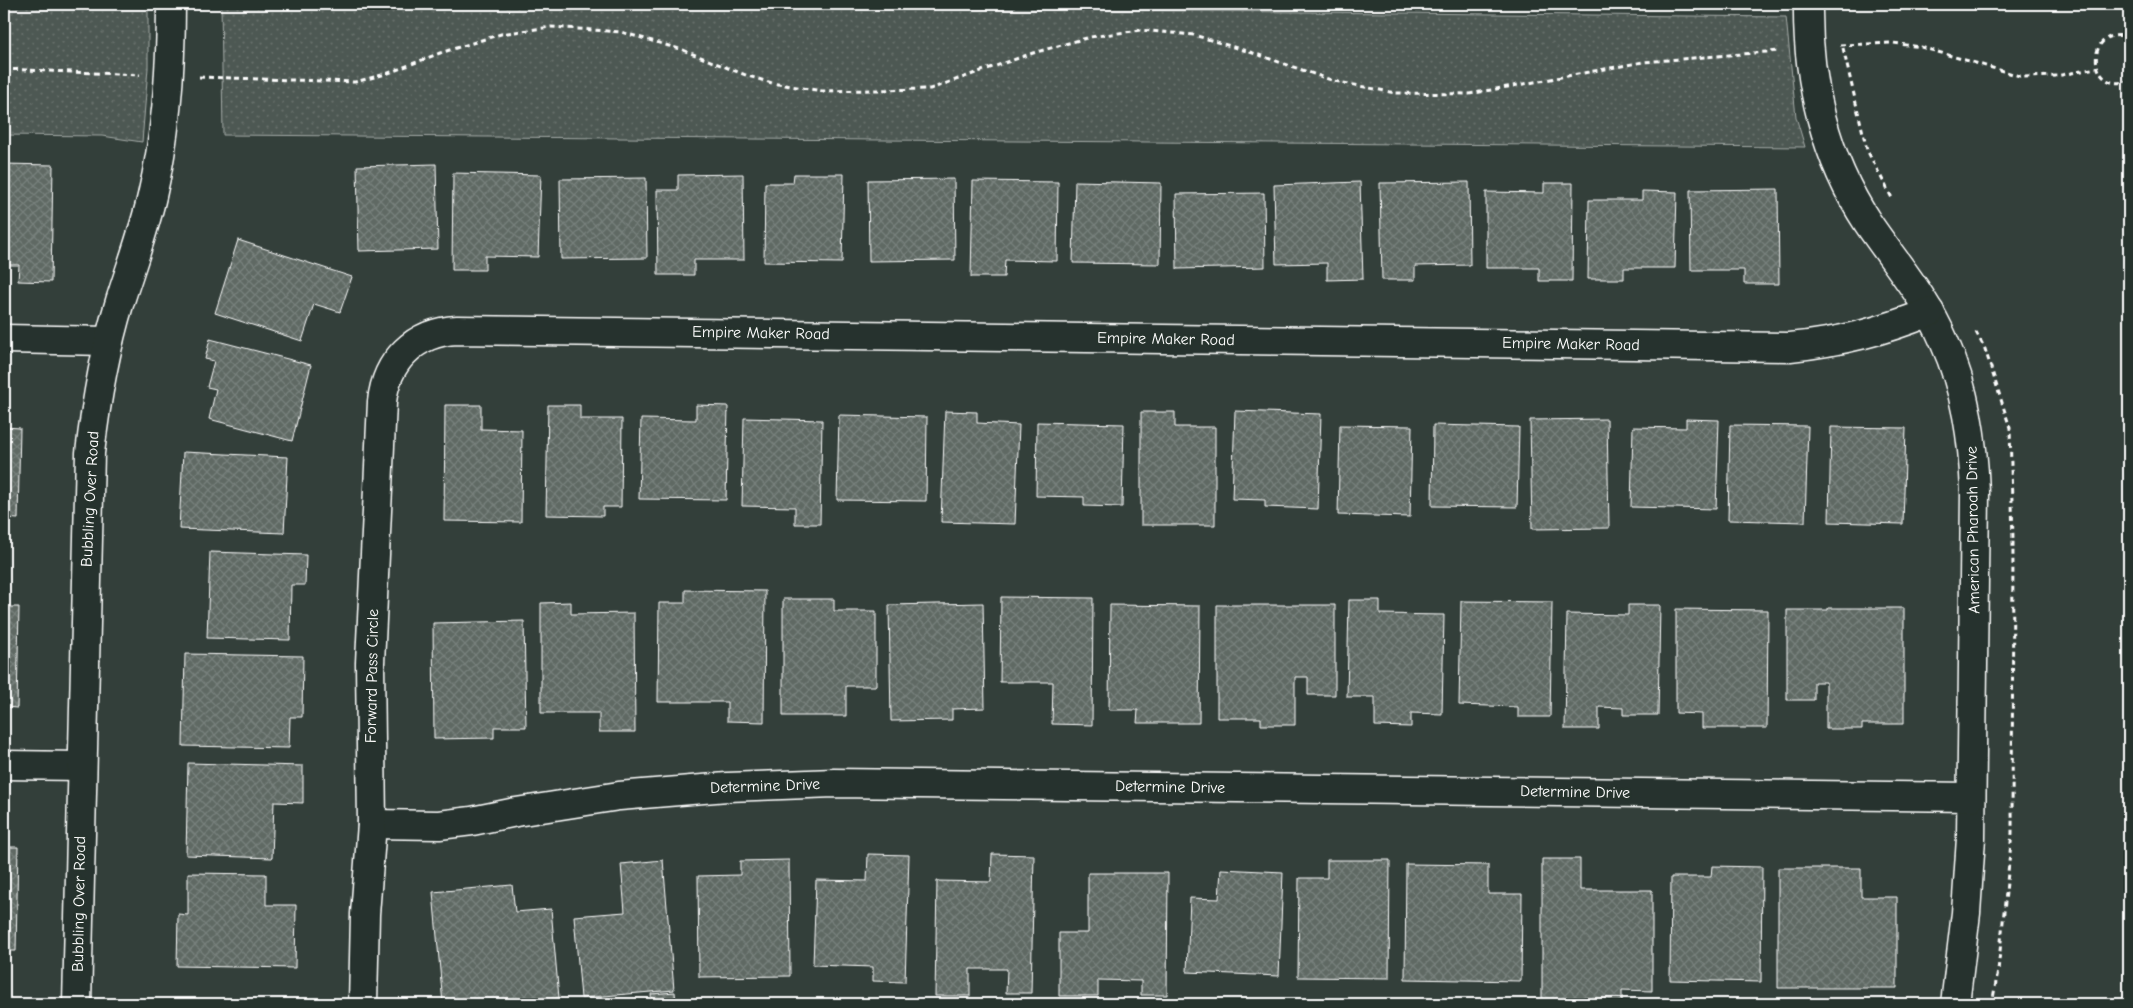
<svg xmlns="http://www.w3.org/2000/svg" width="2133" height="1008" font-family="'Comic Neue',sans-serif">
	<defs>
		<pattern id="park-dots" width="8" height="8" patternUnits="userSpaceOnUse" patternTransform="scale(1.25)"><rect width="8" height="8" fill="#4d5853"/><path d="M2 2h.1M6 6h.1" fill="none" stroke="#68716d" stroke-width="1.8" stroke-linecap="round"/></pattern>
		<pattern id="building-cross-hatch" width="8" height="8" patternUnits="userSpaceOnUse" patternTransform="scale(1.25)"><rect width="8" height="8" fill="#5f6964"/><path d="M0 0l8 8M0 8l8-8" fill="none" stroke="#77807b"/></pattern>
	</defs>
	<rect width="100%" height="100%" fill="#333f3a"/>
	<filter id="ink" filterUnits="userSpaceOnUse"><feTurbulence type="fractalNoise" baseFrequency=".02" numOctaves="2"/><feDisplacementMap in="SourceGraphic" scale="10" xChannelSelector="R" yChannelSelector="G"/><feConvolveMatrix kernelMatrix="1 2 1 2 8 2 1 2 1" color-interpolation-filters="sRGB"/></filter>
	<g filter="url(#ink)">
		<g fill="url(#park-dots)" stroke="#a6aca9">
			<path d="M4,4H148V68L142,142L102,136L4,135Z"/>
			<path d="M221,4H520L1786,17L1796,117L1805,147L223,135Z"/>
		</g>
		<g fill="url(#building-cross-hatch)" stroke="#fff">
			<path d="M4,164L53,165L51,282L18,281L19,265H4Z"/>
			<path d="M436,164L438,249L359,251L357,166Z"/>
			<path d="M453,173L541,175L538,257L485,256V270H452Z"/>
			<path d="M743,174L744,260H694V275H658L657,190H678V175Z"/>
			<path d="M794,174H844L842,263L764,262L765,183H793Z"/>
			<path d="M646,178L647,258L561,259L560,179Z"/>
			<path d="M954,179L955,260L869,261L868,180Z"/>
			<path d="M973,181L1058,182L1057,261L1005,260L1004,277H971Z"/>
			<path d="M1075,181L1161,183L1160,264L1073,263Z"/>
			<path d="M1360,182L1363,279L1327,280V263L1276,264L1274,185Z"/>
			<path d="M1469,182L1470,265L1415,266V280H1382L1380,183Z"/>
			<path d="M1544,183H1573L1572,281H1539V268H1486V192L1544,193Z"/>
			<path d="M1778,189L1779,284H1744V270H1691L1690,190Z"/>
			<path d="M1642,191L1677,192L1675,268H1624V279H1588L1589,200H1642Z"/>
			<path d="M1264,193L1265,267L1177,269L1176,194Z"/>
			<path d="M238,240L352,277L340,312L314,304L302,341L215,313Z"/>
			<path d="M210,339L311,365L292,441L209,419L216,389L207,387L214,361L205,359Z"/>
			<path d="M445,405H481V429L522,430L521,522L444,521Z"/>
			<path d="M548,405H580V419H622L621,507H603V516L546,515Z"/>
			<path d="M696,405L728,406L726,500L639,499L641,419L696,420Z"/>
			<path d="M945,411L977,412V423L1019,425L1015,524L941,522Z"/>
			<path d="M1235,411L1321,414L1318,509L1265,507V500L1232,499Z"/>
			<path d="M1141,412H1175V427H1215V525H1141Z"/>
			<path d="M839,415L927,417L926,501L837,500Z"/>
			<path d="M744,418L822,420L820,524H795V507L742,506Z"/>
			<path d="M1607,419L1609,528L1532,529L1530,420Z"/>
			<path d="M1686,419L1719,420L1716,509L1631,507L1633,427L1686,428Z"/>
			<path d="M1037,422L1124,424L1122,507L1084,506V497L1036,496Z"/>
			<path d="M1340,425L1412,426L1410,517L1338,515Z"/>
			<path d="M1433,425L1519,427L1517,507L1432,506Z"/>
			<path d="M1730,425L1808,426L1805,522L1728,520Z"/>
			<path d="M4,427L20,428L18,519L4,518Z"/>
			<path d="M1831,427L1906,428L1903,524L1829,522Z"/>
			<path d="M183,452L288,457L284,533L179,529Z"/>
			<path d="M210,552L306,555L305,585H291L290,640L207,638Z"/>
			<path d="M685,590L765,591L764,722L727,721V702H658L659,603H685Z"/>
			<path d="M1001,597L1093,598L1092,725L1052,724L1053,682H1000Z"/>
			<path d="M783,599H834V611H876V686H846V716H783Z"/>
			<path d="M1349,600H1380V614L1444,615L1442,714L1411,713V727L1375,726V697H1347Z"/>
			<path d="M1461,601L1552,602L1550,717H1518V707L1459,705Z"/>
			<path d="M571,602V614L634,613L635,732H599V713H541V603Z"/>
			<path d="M983,603L985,708L952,709V720L891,721L889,605Z"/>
			<path d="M1110,605L1200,606L1199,723H1137L1138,710H1109Z"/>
			<path d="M1217,605H1335V695H1308V677H1295V725H1261V718H1217Z"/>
			<path d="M1628,605H1660L1658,715H1623V708L1599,707V729H1565L1567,614L1628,615Z"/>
			<path d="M4,607H19L17,708L4,707Z"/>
			<path d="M1828,608H1904V724H1862V729H1826V682H1814V700H1787V610H1828Z"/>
			<path d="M1676,609L1768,610L1767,728H1702V714L1676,713Z"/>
			<path d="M524,621L526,727H494V738L434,739L433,623Z"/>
			<path d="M185,654L303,656L302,717H290L289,748L183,746Z"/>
			<path d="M188,763L303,766V803L274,802L272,858L186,855Z"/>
			<path d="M4,847H18L16,951H4Z"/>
			<path d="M868,854L909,855L905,982L873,981V967L813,965L816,880L867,881Z"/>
			<path d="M992,854L1034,855L1031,993H1006L1007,969H970V996H935L937,881L991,882Z"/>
			<path d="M1542,859H1580V890H1652V991L1622,990V1003H1542Z"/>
			<path d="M663,860L674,990L581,998L574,916L625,912L621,864Z"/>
			<path d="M789,860L790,976L699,977L698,876L740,875V861Z"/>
			<path d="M1327,860H1390L1389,978L1298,977L1299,878H1327Z"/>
			<path d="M1406,864L1488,865V894H1522L1521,981L1405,979Z"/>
			<path d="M1712,866L1762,867L1761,982L1670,980L1671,877H1711Z"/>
			<path d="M1778,868H1861V897H1897V988H1778Z"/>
			<path d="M1221,869L1283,872L1279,976L1187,972L1190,898L1219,899Z"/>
			<path d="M188,873L266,874V905H296L295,968L177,966L178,914L188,915Z"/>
			<path d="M1088,873H1168L1167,995H1141V981L1098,980V996H1059V933H1088Z"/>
			<path d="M512,885L515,912L551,909L559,998L486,1004H443L433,892Z"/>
			<path d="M675,992L676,1004H652L651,994Z"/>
		</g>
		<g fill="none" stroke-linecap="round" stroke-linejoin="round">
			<defs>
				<g id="minor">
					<path d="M1808,4C1807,81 1825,158 1868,223C1895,263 1925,296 1944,341C1966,390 1973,440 1975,492L1971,838L1966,913L1955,1004"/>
					<path d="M4,339L109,341"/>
					<path d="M4,765L82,766"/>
					<path d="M372,824L439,825L472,821L516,812L619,796L727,787L834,783L1971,797"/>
					<path d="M77,1004L90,453C96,401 105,350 120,301C131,266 144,231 152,196C167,132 171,68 171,4"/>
					<path d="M363,1004L365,914L372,824L370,663L382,402C386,361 415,332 457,330L1790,347C1841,342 1882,331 1930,312"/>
				</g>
			</defs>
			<use href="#minor" stroke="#fff" stroke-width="31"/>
			<g stroke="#fff" stroke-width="3" stroke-dasharray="5 4" stroke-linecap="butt">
				<path d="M2129,37C2082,24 2089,98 2129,80"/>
				<path d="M1840,45L1893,43L1921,47L2023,77L2057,76L2096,68"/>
				<path d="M1843,48L1867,150L1893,200"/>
				<path d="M4,69L140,75"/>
				<path d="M199,77L355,82L386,74L440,53L501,34L551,27L621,32L683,50L748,76L772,83L822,91L930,89L1033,53L1090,37L1140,30L1194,35L1253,53L1334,81L1395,93L1469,94L1643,62L1779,51"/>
				<path d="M1976,332L1985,349L2010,428L2013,539L2012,833L1998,971L1992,1004"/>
			</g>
			<use href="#minor" stroke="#26332d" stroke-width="28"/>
		</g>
	</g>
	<g text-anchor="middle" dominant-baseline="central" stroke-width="4.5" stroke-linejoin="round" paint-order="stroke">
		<g font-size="16" fill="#fff" stroke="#26332d">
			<text transform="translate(761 333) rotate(1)">Empire Maker Road</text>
			<text transform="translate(1166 339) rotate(1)">Empire Maker Road</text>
			<text transform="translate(1571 344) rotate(1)">Empire Maker Road</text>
			<text transform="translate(90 499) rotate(-87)">Bubbling Over Road</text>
			<text transform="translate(1973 530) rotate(-91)">American Pharoah Drive</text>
			<text transform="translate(372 676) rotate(-89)">Forward Pass Circle</text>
			<text transform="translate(765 786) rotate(-2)">Determine Drive</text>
			<text transform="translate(1170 787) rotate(1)">Determine Drive</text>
			<text transform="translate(1575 792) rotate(1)">Determine Drive</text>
			<text transform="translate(79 904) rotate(-89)">Bubbling Over Road</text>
		</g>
	</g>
	<rect width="2133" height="1008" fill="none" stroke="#26332d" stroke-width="20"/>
	<rect x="10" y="10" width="2113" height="988" fill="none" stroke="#fff" stroke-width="2" filter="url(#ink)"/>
</svg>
